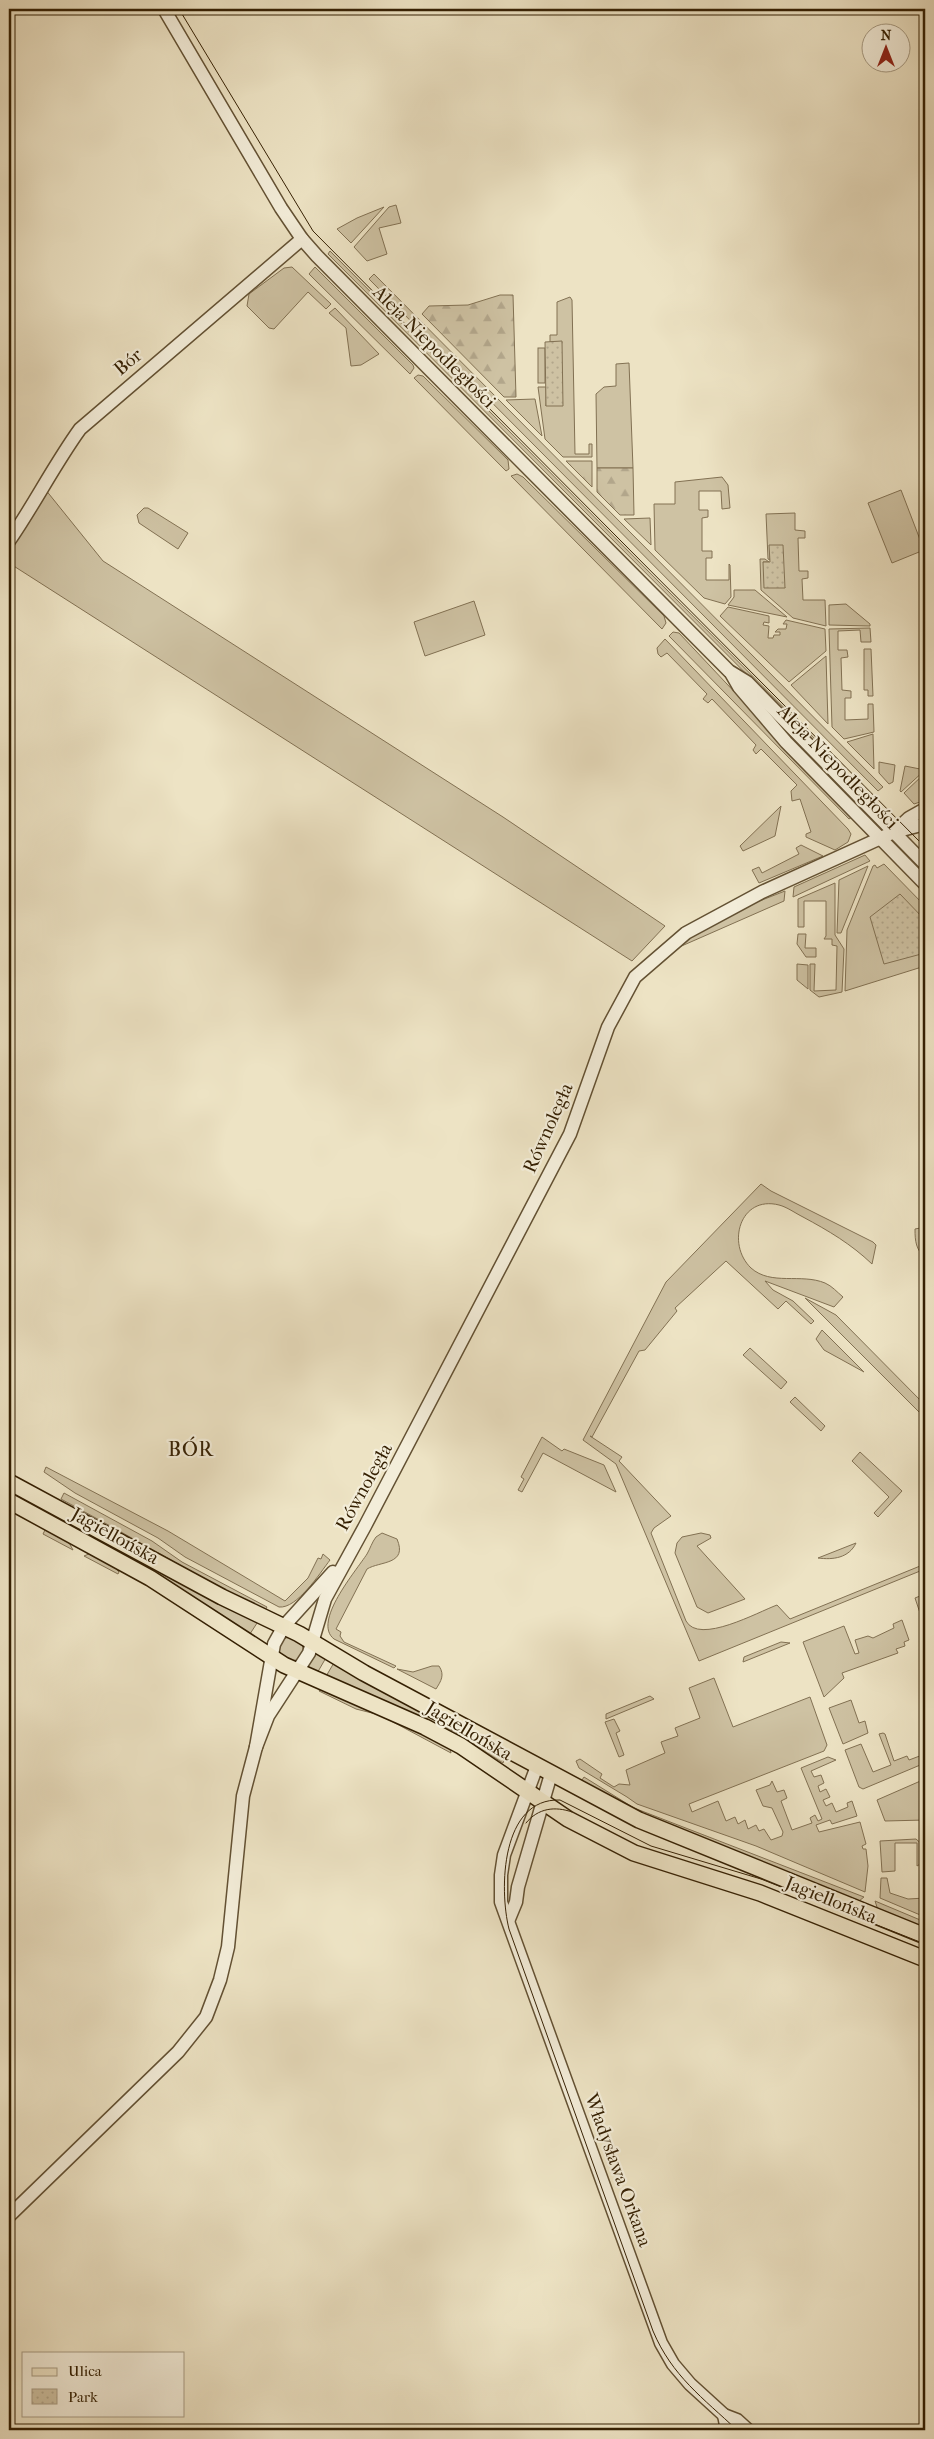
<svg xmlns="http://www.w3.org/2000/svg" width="934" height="2439" font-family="'IM FELL French Canon',serif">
	<defs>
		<pattern id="forest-firs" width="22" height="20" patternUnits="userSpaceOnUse" patternTransform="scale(1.25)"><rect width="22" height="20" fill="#cec2a3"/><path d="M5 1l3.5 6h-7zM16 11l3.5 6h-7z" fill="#b2a68b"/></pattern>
		<pattern id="park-dots" width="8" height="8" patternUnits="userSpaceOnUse" patternTransform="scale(1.25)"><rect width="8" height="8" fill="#cec2a3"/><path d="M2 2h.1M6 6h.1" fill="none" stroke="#b2a68b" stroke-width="1.8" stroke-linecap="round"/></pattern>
	</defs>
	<rect width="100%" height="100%" fill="#ede3c4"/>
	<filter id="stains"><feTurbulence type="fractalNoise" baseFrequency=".004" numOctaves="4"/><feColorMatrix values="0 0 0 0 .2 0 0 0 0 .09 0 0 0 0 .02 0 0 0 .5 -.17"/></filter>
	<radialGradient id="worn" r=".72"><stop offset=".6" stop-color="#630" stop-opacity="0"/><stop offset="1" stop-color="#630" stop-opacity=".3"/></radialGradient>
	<g fill="#cec2a3" stroke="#827153">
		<path d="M396,205L401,223L379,228L387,254L367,261L354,247L389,207Z"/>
		<path d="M384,207L351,243L337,229L357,218Z"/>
		<path d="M330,251L835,759L833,761L328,254Z"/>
		<path d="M292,267L331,304L326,309L308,292L274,329L269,328L247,306L249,294L284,268Z"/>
		<path d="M315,267L413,365L414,368L410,374L309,274Z"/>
		<path d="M374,274L883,787L878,791L369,279Z"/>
		<path d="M570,297L572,300L575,454H589V444H592V457H563L545,439L538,387H546V406L562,342H550V335H557V302Z"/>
		<path d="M335,308L379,354L361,365L351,366L346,328L329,313Z"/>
		<rect x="538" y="348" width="7" height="35"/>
		<path d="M629,363L633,468H597L596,394L604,387L616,386V364Z"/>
		<path d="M418,375L423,376L508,460L509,469L506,471L414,378Z"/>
		<path d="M535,399L542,436L506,400Z"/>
		<path d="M517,474L523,477L664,616L666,623L662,629L511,476Z"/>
		<path d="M722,477L728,485L730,508L722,509L721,491H699V510H708V517L702,518V551H712V558H706V580H729V564L730,565L731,597L725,604L704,598L655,550L654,504H675V482Z"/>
		<path d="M45,489L103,561L503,817L665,926L632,961L9,563V544Z"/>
		<path d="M901,490L924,550L892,563L868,503Z"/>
		<path d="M144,508H148L188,533L178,549L139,523L137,515Z"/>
		<path d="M795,513V530L805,531V538H798L799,571H808V578L802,579L803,600H825L826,626L793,618L761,590L760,559H765L769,562H763L785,588L770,545V560L768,559L766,514Z"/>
		<path d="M650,518L651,545L624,519Z"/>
		<path d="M734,590H755L787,617L728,605L734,597Z"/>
		<path d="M474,601L485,635L425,656L414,622Z"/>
		<path d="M846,604L870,624V626L829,625V605Z"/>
		<path d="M728,607L769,616V623L764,622L763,625L769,626L768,638H773L774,635H780V632H775L778,629H786L787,624H783L786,620L825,629L826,651L789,682L720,616Z"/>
		<path d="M870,628L871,642H861L860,630L838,631V650H847L848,657L841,658L842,690L851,691V698H845V720L868,719V704H873L874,732L844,739L832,727L829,629Z"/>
		<path d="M673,632L679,633L852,817L849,819L669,636Z"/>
		<path d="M665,639L848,829L851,834L848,842L835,850L806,837V834L811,832L800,799L792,801L791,791L797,785L761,749L756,754L753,750L756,745L712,699L708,703L703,699L707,694L667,653L661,657L658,654L657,648Z"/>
		<path d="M864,649H871L873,696H868V690H864Z"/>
		<path d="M826,656L828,724L791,685Z"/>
		<path d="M873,734L874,769L847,742Z"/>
		<path d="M879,762L895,765L893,782L889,784L879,773Z"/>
		<path d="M905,766L925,770L901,792L900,791Z"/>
		<path d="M925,773V794L923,801L914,804L904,793Z"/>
		<path d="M781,806L775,836L743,851L740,846Z"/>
		<path d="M801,845L823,856L759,883L752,870L759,867L762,873L799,854L796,848Z"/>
		<path d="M865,855L870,861L793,897L794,887Z"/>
		<path d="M884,864L925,906V966L845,991L847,930L873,866L875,865L877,868Z"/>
		<path d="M868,866L841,933H837L839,880Z"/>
		<path d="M835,883V935L844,949L842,992L819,997L810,990V964H815L814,991L836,990L837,946L832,945V939H824L826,936V901H804V927H798V899Z"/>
		<path d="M785,891L784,901L677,948L706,926L739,909Z"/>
		<path d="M798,934H806L805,948H816V957H806L797,944Z"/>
		<path d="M797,964L808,965V989L797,980Z"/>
		<path d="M761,1184L771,1191L873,1242L876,1245L872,1264C851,1244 829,1231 803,1217C795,1213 787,1207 779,1205C740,1195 726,1244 751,1268C771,1286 801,1273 825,1283C832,1286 837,1292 843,1297L834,1307L765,1281L773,1290L793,1301L814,1321L811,1324L786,1301L778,1309L726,1261L675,1308L677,1311L645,1350L639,1351L592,1437L590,1436L622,1457L619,1461L671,1516L654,1528L651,1533L686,1621C699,1645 758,1612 777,1605L790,1619L925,1564V1569L699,1661L616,1464L583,1440L666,1282Z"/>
		<path d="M925,1227V1258C916,1249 915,1242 915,1229Z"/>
		<path d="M805,1298L836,1315L925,1405V1418Z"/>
		<path d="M822,1330L864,1372L824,1350L816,1339Z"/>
		<path d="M750,1348L787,1382L781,1389L743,1355Z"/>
		<path d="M795,1397L825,1426L821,1431L790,1402Z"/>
		<path d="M542,1437L562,1451L564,1449L604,1465L616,1492L543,1453L522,1492L518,1490L524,1479L521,1477Z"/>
		<path d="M860,1452L902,1491L878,1517L874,1513L889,1497L852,1461Z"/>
		<path d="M46,1467L168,1531L285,1601L308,1578L318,1558L321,1559L323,1554L330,1560C320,1573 297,1609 279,1607L185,1557L158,1538L75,1493L44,1472Z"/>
		<path d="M64,1493L152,1541L182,1562L267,1607L264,1612C196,1575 130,1536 61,1499Z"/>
		<path d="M54,1512L259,1620L248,1637L51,1518Z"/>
		<path d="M46,1528L67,1539L73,1550L43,1534Z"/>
		<path d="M382,1533L397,1539C408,1565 380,1561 367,1569L336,1629L341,1632L340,1636L344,1642L396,1666L394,1668L334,1639C312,1622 356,1571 367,1554C370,1549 372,1542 376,1537Z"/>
		<path d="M701,1533L710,1535L711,1538L697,1546L745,1599L708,1613L697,1607L675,1553L677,1543L682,1537Z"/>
		<path d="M856,1543C849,1558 833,1560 818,1558Z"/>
		<path d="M91,1553L111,1564L119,1572L118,1574L84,1556Z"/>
		<path d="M925,1594V1620L923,1622L915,1598Z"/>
		<path d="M902,1620L909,1640L904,1642L905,1646L896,1649L898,1653L842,1673L844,1678L824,1697L803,1642L844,1626L855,1654L859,1653L855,1640L868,1636L873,1638L894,1628L893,1624Z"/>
		<circle cx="291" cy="1649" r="12"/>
		<path d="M781,1642L790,1643L743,1662L744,1657Z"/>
		<path d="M316,1651L327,1656L316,1675L305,1670Z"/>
		<path d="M335,1661L506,1755L503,1763L453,1731L325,1678Z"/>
		<path d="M432,1666H439C445,1675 441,1681 436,1689L397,1669L413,1672Z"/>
		<path d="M714,1678L733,1727L810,1697L827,1745L824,1751L689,1804L692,1812L718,1801L726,1821L735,1817L738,1824L745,1820L748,1829L756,1825L759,1831L764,1829L771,1840L782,1836L783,1832L772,1808L763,1806L756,1790L770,1785L772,1781L777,1792L784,1790L787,1798L781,1801L792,1830L812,1823L810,1818L815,1815L818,1821L822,1819L801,1768L828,1757L836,1760L811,1771L814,1777L821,1775L824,1783L818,1786L820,1792L826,1789L830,1797L823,1800L826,1806L832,1803L836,1812L848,1807L847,1803L852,1801L857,1816L832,1824L830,1820L816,1825L819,1832L860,1822L866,1844L862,1846L863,1849H866L868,1866L865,1892L756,1846L637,1804L627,1797L579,1768L576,1761L580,1759L602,1774L600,1778L614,1787L619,1784L630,1785L626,1770L665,1753L661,1742L678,1736L675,1728L700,1718L689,1688Z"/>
		<path d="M321,1688L449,1745L451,1753L380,1715L356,1709L319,1691Z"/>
		<path d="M650,1696L654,1699L606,1719V1714Z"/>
		<path d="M851,1700L859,1723L865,1721L868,1733L843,1744L829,1708Z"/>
		<path d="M614,1719L620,1731L616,1733L624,1755L619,1757L605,1722Z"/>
		<path d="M883,1733L885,1734L894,1761L907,1756L909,1760L925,1754V1763L863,1789L859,1787L845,1750L861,1744L873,1772L891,1765L879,1734Z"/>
		<path d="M584,1777L634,1808L864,1897L859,1901L675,1831L580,1783Z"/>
		<path d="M925,1779V1820L885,1821L877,1800Z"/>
		<path d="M916,1839L925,1847V1861L917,1866V1843H895V1871L882,1872L880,1841Z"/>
		<path d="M924,1869L925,1917L880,1898L881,1878H887L890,1893L908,1899L925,1898Z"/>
		<path d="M875,1901L925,1922V1929L878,1910Z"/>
	</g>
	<g fill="url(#forest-firs)" stroke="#827153">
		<path d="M500,295H513L516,397H504L422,314L429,306L468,305Z"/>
		<path d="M566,461H592V487Z"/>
		<path d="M597,468H633L634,515H620L597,492Z"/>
	</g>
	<g fill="url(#park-dots)" stroke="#827153">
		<path d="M562,341L563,406H546L545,342Z"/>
		<path d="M769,545H783L785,588H764L763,562H770Z"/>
		<path d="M900,894L925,920V953L884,964L870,917Z"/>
	</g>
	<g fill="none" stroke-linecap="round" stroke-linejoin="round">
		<defs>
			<g id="minor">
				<path d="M164,9L281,208L302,239L317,256L729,671L747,682L925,864"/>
				<path d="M9,541C34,505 54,465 80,429L302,239"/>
				<path d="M731,673L739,687L786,742L925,884"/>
				<path d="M894,832L925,824"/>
				<path d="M256,1747L268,1716L309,1653L325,1599L365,1526L570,1134L608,1027L635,977L686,933L762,892L894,832L909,818L925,809"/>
				<path d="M537,1766L504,1855L501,1875V1902L661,2343L673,2364L690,2384L724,2415L737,2420L748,2430"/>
				<path d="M509,1919L516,1902L518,1887L551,1774"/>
				<path d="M9,2216L178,2052L206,2017L220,1980L228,1947L243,1796L256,1747L274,1644L284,1626L333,1572"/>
				<path d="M724,2415L727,2430"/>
			</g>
			<g id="major">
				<path d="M9,1482L222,1597L299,1634L364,1673L639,1820L925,1936"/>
				<path d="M9,1501L150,1578L284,1665L425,1727L461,1746L568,1819L634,1853L760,1893L925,1959"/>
			</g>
		</defs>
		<use href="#minor" stroke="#635133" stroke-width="15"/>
		<use href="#major" stroke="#352003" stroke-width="18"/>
		<use href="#minor" stroke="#f3edd9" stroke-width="12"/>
		<use href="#major" stroke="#ede3c4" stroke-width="15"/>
		<g stroke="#352003" stroke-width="1">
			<path d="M179,9L313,231L925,847"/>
			<path d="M526,1823C538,1808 555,1806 572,1812"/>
			<path d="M737,2430C703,2398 672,2376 653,2331L509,1929C499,1889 501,1798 560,1800L651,1846L761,1879L925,1944"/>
		</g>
	</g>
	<g text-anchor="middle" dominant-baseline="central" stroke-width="4.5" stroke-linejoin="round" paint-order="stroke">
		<g font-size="19" fill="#352003" stroke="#f3edd9">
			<text transform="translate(434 347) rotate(45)">Aleja Niepodległości</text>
			<text transform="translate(128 362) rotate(-40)">Bór</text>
			<text transform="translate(838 767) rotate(46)">Aleja Niepodległości</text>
			<text transform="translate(548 1128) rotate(-66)">Równoległa</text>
			<text transform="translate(364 1487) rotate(-61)">Równoległa</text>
			<text transform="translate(115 1536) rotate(29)">Jagiellońska</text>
			<text transform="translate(469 1731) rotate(31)">Jagiellońska</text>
			<text transform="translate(831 1900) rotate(22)">Jagiellońska</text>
			<text transform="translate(618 2170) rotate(70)">Władysława Orkana</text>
		</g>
		<g font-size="20" letter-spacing="1" fill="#352003" stroke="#f3edd9">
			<text x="191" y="1449">BÓR</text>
		</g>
	</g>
	<rect width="934" height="2439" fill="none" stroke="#ede3c4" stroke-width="30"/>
	<rect x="10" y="10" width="914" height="2419" fill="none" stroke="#352003" stroke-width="2.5"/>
	<rect x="15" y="15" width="904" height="2409" fill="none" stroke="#352003"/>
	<rect x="22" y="2352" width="162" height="65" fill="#f3edd9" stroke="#a79b83"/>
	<rect x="32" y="2368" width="25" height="8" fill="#ede3c4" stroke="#a79b83"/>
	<text x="68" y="2376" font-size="15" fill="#352003">Ulica</text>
	<rect x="32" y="2389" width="25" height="15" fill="url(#park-dots)" stroke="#a79b83"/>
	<text x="68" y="2402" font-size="15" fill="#352003">Park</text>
	<g transform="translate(886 48)"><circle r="24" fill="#f3edd9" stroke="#a79b83"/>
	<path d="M0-4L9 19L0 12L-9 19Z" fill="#8f2418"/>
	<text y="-8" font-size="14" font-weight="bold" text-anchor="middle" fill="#352003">N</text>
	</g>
	<rect width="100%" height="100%" filter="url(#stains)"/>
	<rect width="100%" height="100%" fill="url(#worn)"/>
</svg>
